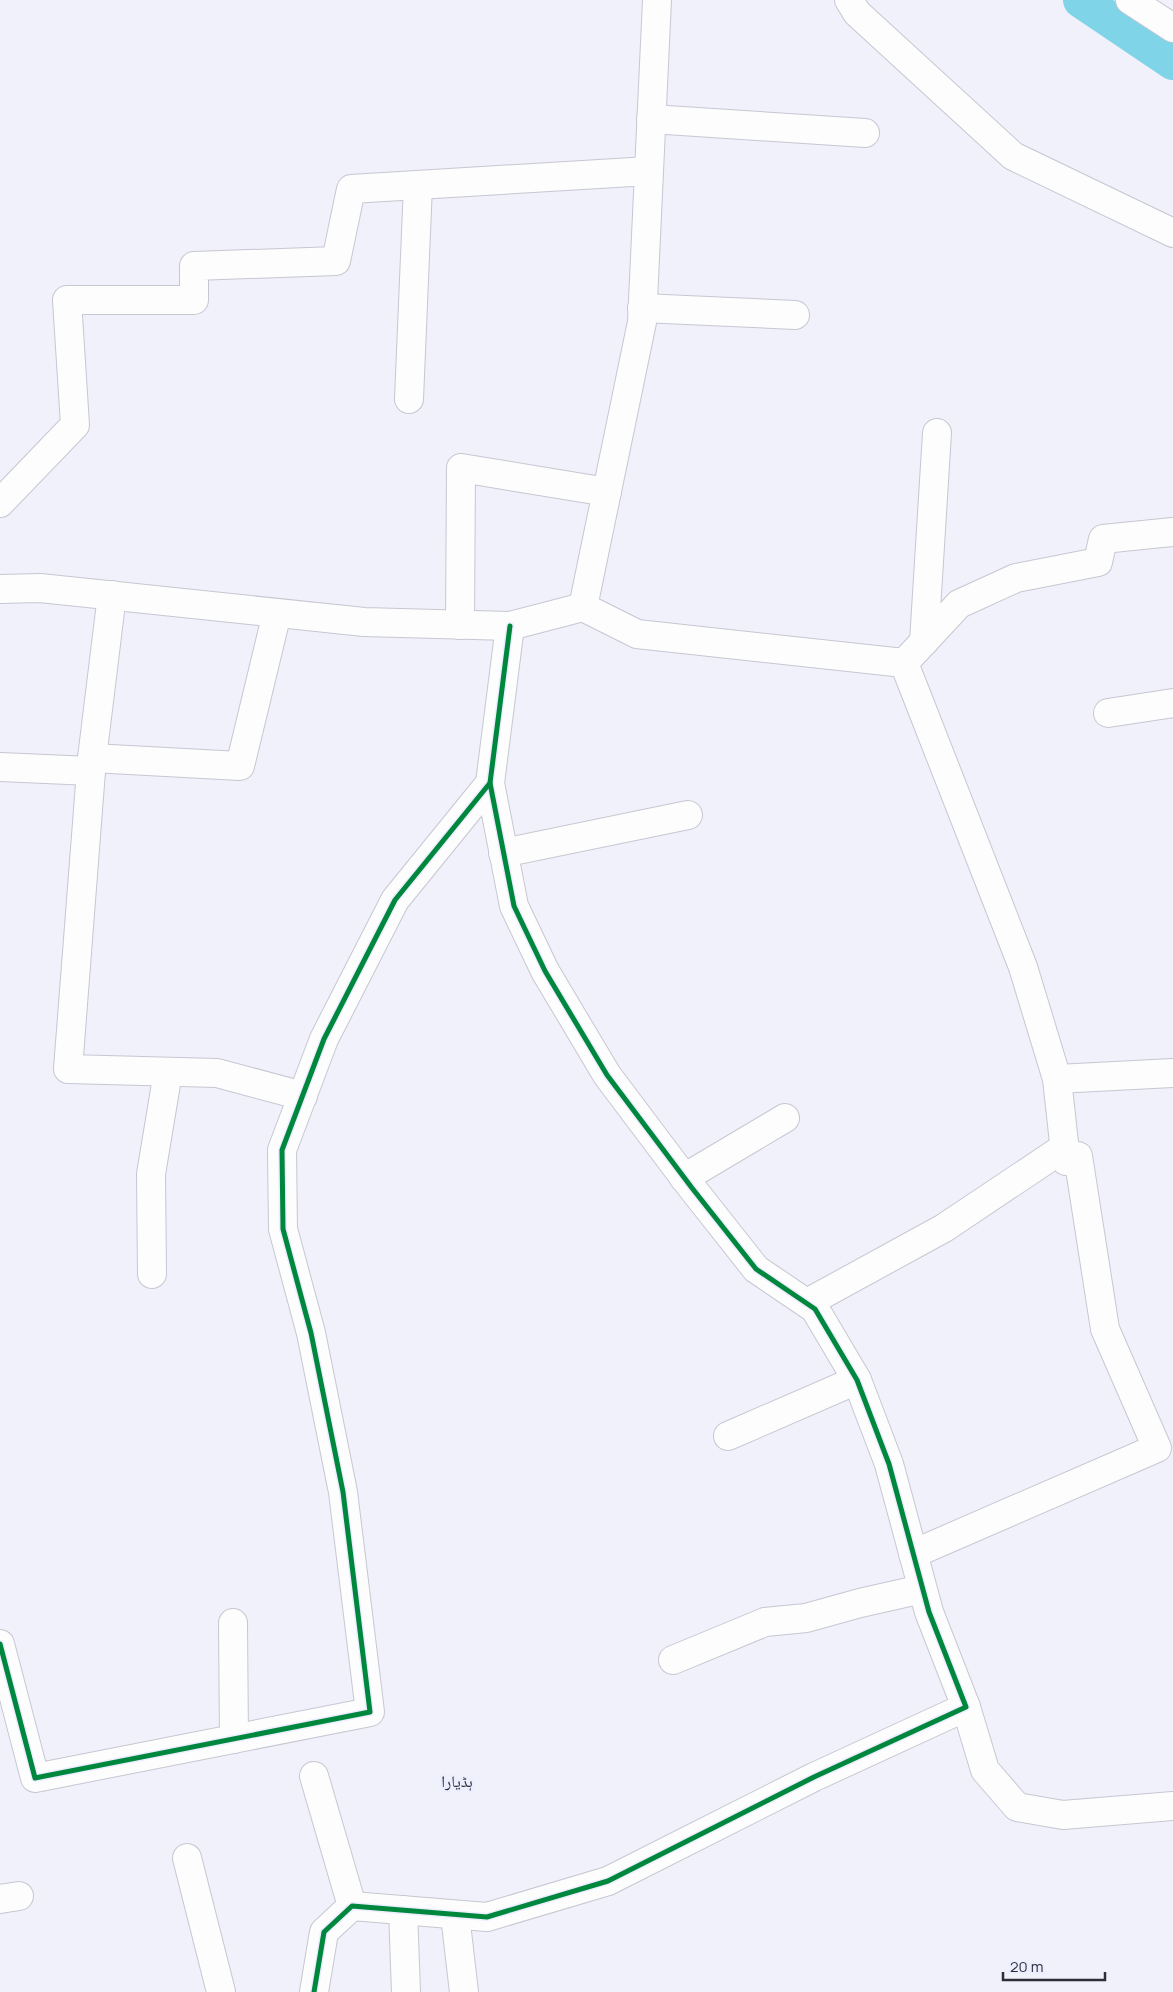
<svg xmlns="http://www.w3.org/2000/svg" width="1173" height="1992" font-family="Manrope,'Noto Naskh Arabic',sans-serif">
	<rect width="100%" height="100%" fill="#f0f1fb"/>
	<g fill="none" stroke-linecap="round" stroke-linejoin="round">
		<path stroke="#7fd4e7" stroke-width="36" d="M1081,0L1173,62"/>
		<defs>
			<g id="street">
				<path d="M657,0L642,322L583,607L637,634L904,663L1023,967L1057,1079L1173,1073"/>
				<path d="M849,0L857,13L1013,156L1173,233"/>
				<path d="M1130,0L1173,28"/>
				<path d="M651,119L865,133"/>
				<path d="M642,308L795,315"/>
				<path d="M409,399L418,185"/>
				<path d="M0,503L75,425L67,300H194V266L336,261L351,189L649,171"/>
				<path d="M0,589L40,588L364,622L510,626L583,607"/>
				<path d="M112,595L92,758L68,1069L217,1073L303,1096"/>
				<path d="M460,625L461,468L607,492"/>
				<path d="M924,642L937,433"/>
				<path d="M904,663L959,604L1016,578L1098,562L1103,539L1173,532"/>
				<path d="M1108,713L1173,703"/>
				<path d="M92,758L240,766L277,613"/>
				<path d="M0,767L91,771"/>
				<path d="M503,853L688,815"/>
				<path d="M684,1178L785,1118"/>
				<path d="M152,1274L151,1174L168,1072"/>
				<path d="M807,1303L944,1228L1065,1147"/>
				<path d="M728,1436L857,1380"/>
				<path d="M913,1554L1157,1448L1105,1329L1078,1156L1066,1161L1057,1079"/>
				<path d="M233,1623L234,1739"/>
				<path d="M0,1644L35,1778L370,1712L343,1492L311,1333L283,1229L282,1150L324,1039L395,900L490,783L510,626"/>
				<path d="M673,1660L765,1622L806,1618L860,1603L922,1589"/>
				<path d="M966,1707L985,1770L1017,1807L1063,1815L1173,1806"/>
				<path d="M314,1776L352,1906"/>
				<path d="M187,1858L221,1992"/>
				<path d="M0,1899L19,1896"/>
				<path d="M403,1910L406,1992"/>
				<path d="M455,1915L464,1992"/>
				<path d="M314,1992L324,1932L352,1906L487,1917L608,1881L814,1777L966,1707L929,1612L889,1464L857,1380L815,1309L756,1269L692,1188L607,1075L545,971L514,906L490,783"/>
			</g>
		</defs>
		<use href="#street" stroke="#c6c7d1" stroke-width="30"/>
		<use href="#street" stroke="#fdfdfe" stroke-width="28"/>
		<defs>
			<g id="cycleway">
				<path d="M0,1644L35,1778L370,1712L343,1492L311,1333L283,1229L282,1150L324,1039L395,900L490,783L510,626"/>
				<path d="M314,1992L324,1932L352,1906L487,1917L608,1881L814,1777L966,1707L929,1612L889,1464L857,1380L815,1309L756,1269L692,1188L607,1075L545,971L514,906L490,783"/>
			</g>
		</defs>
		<use href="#cycleway" stroke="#ecedff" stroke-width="8"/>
		<use href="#cycleway" stroke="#00873e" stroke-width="5"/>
	</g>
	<g text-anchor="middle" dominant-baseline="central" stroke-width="5" stroke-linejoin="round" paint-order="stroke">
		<g font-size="16" fill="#2e2e39" stroke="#ecedff">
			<text x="457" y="1781">ہڈیارا</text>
		</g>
	</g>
	<path d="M1003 1972v8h102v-8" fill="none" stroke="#2e2e39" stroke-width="2.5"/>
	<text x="1010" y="1972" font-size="15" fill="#2e2e39" stroke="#ecedff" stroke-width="4" paint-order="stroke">20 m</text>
</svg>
